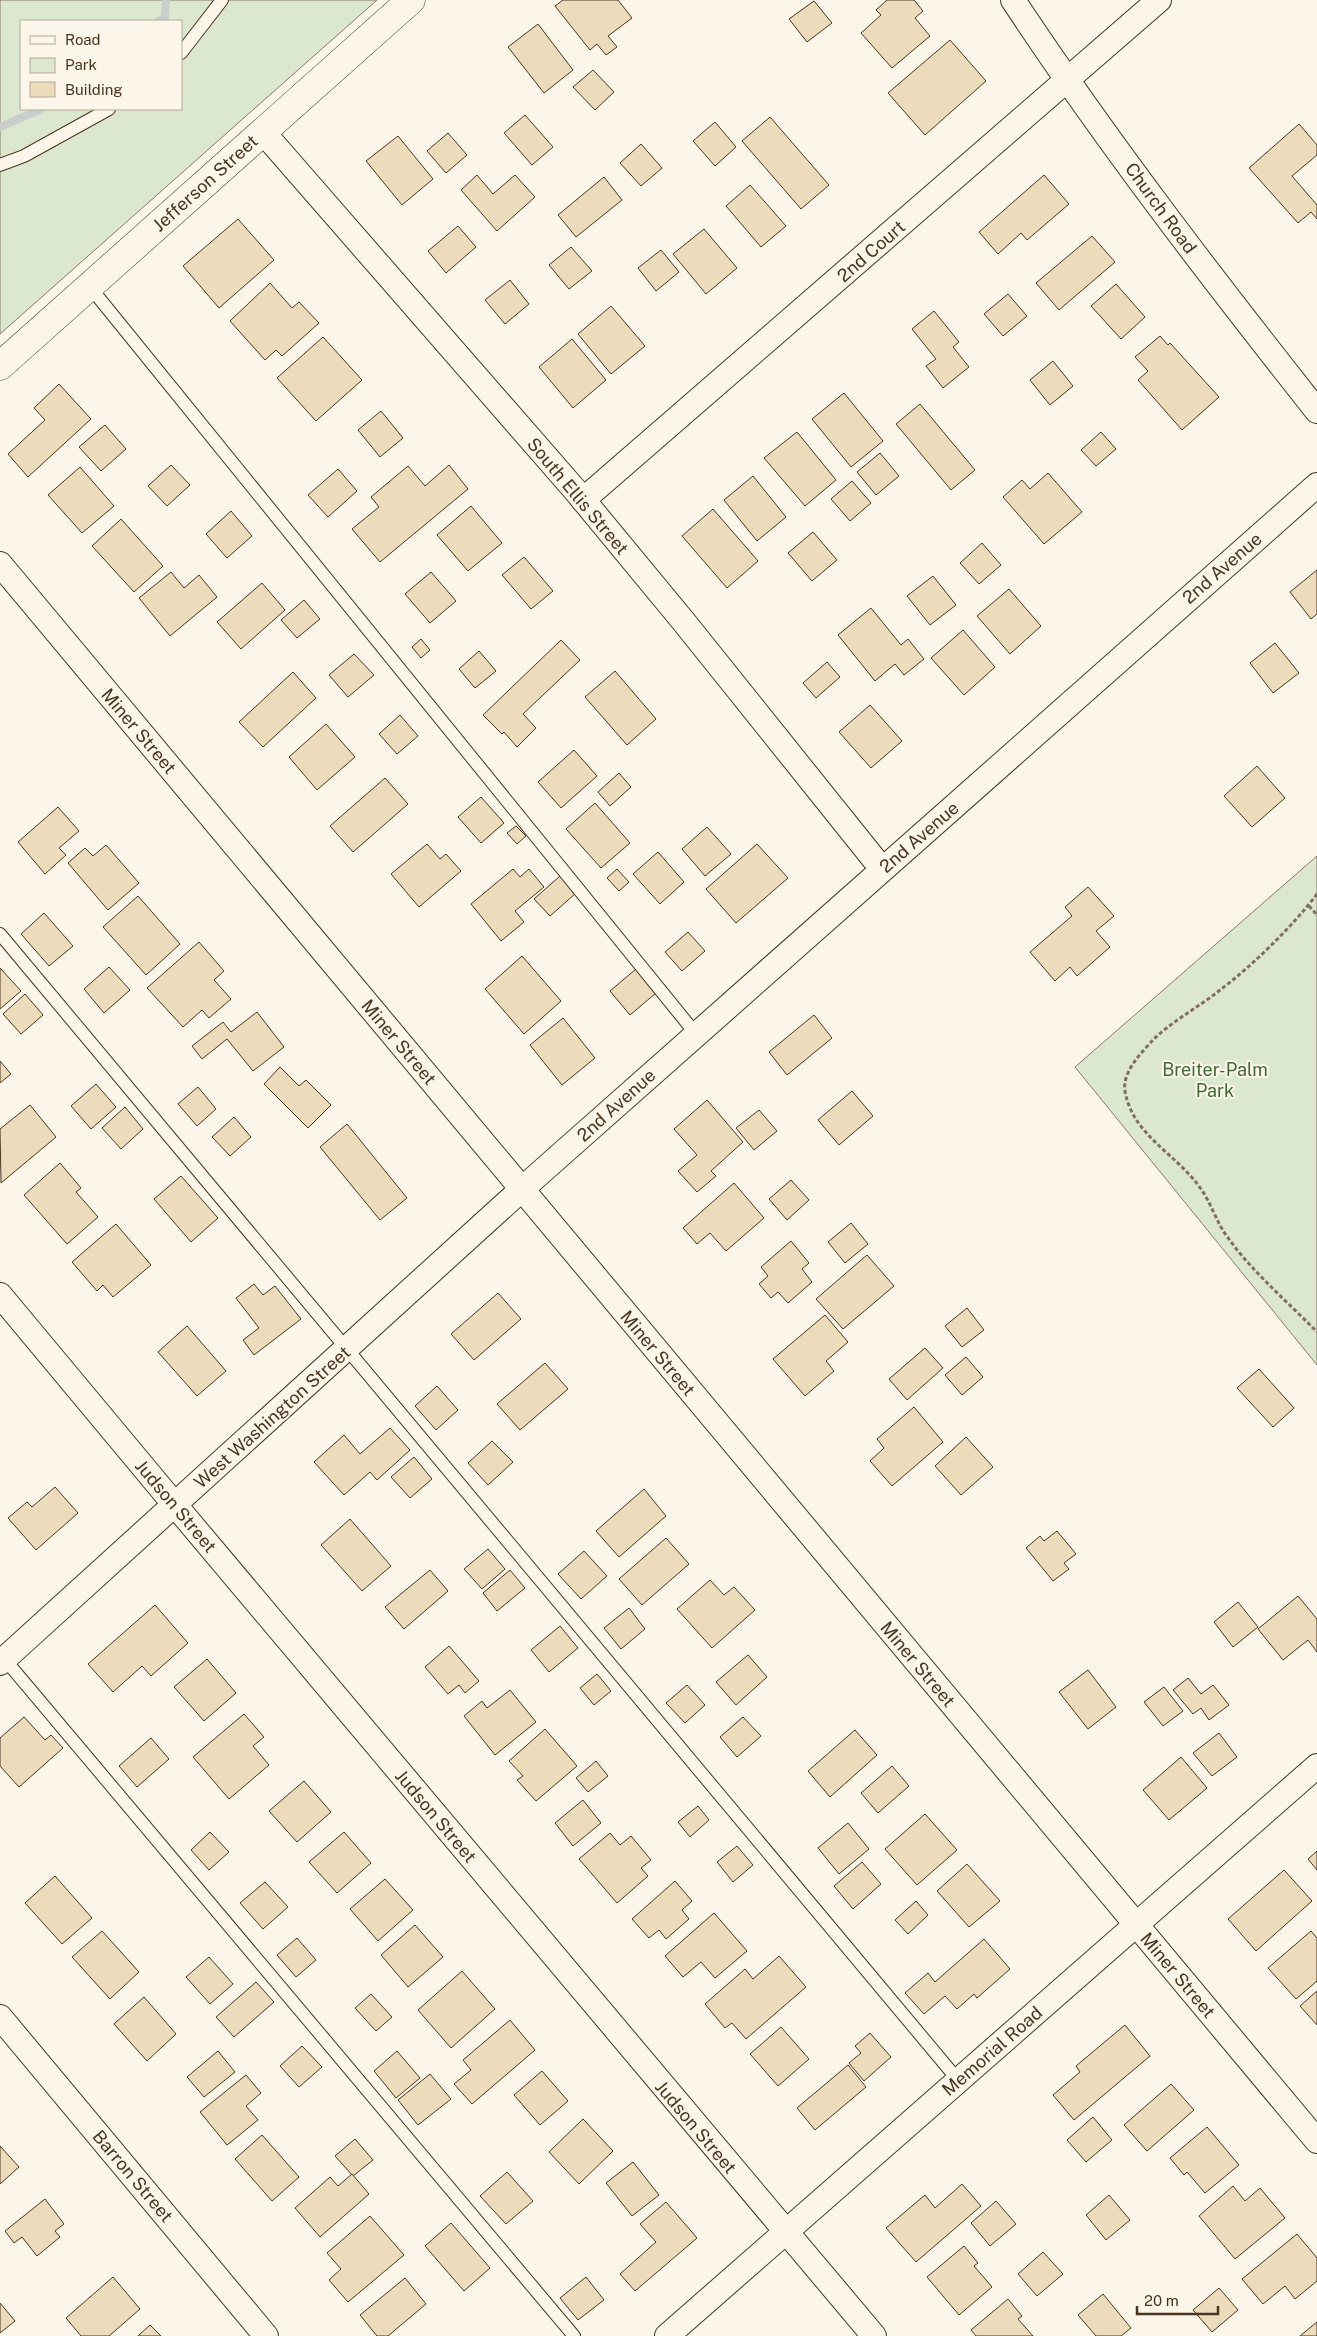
<svg xmlns="http://www.w3.org/2000/svg" width="1317" height="2336" font-family="'Public Sans',sans-serif">
	<rect width="100%" height="100%" fill="#fbf6e9"/>
	<g fill="#dce7d0" stroke="#887966" fill-rule="evenodd">
		<path d="M0,0H377L0,334ZM21,21H181V109H21Z"/>
		<path d="M1317,856V1365L1075,1067Z"/>
	</g>
	<g fill="none" stroke-linecap="round" stroke-linejoin="round">
		<g stroke="#c9cecd" stroke-width="8">
			<path d="M159,21L165,17L166,0"/>
			<path d="M0,127L41,109"/>
		</g>
	</g>
	<g fill="#ecdcbc" stroke="#4a3520">
		<path d="M563,0H618L632,18L608,36L617,47L606,55L597,44L590,50L555,6Z"/>
		<path d="M887,0H914L923,11L915,18L930,36L892,68L861,33L881,15L876,10Z"/>
		<path d="M814,1L832,23L807,42L789,19Z"/>
		<path d="M538,24L573,70L544,93L508,47Z"/>
		<path d="M950,40L986,81L925,135L888,93Z"/>
		<path d="M593,70L614,92L595,110L573,87Z"/>
		<path d="M525,115L553,147L532,165L504,133Z"/>
		<path d="M770,117L829,185L801,209L742,141Z"/>
		<path d="M715,122L736,147L715,166L693,141Z"/>
		<path d="M1299,124L1317,145V155L1292,176L1317,205V219L1311,212L1298,223L1249,168Z"/>
		<path d="M448,133L467,155L446,173L427,151Z"/>
		<path d="M398,136L433,179L402,205L366,161Z"/>
		<path d="M641,144L662,168L641,186L620,163Z"/>
		<path d="M477,175L493,194L515,175L535,197L497,231L461,190Z"/>
		<path d="M1044,175L1069,204L1027,240L1021,233L998,254L979,232Z"/>
		<path d="M604,177L622,200L576,237L558,215Z"/>
		<path d="M750,185L786,226L761,247L726,206Z"/>
		<path d="M238,219L274,260L219,308L183,266Z"/>
		<path d="M458,226L476,247L446,273L428,251Z"/>
		<path d="M704,229L737,268L706,294L673,254Z"/>
		<path d="M1092,236L1115,262L1059,310L1036,283Z"/>
		<path d="M571,247L592,271L569,289L549,265Z"/>
		<path d="M661,250L679,272L656,291L638,268Z"/>
		<path d="M510,280L529,304L505,324L485,300Z"/>
		<path d="M270,283L292,308L299,302L319,323L282,356L276,350L265,360L230,321Z"/>
		<path d="M1116,284L1145,317L1121,339L1091,306Z"/>
		<path d="M1008,294L1027,316L1003,336L984,314Z"/>
		<path d="M611,306L645,346L611,374L578,334Z"/>
		<path d="M934,311L959,342L953,347L969,367L943,388L926,366L936,359L912,329Z"/>
		<path d="M1160,336L1168,345L1170,343L1219,397L1182,430L1138,380L1148,371L1135,357Z"/>
		<path d="M323,337L362,380L316,421L277,378Z"/>
		<path d="M572,339L606,380L573,408L539,367Z"/>
		<path d="M1053,361L1073,386L1050,405L1030,380Z"/>
		<path d="M59,384L91,419L28,477L8,454L45,420L34,408Z"/>
		<path d="M844,393L883,441L851,467L812,419Z"/>
		<path d="M920,404L975,470L951,490L896,424Z"/>
		<path d="M381,411L403,438L380,457L358,430Z"/>
		<path d="M105,425L126,449L101,471L79,447Z"/>
		<path d="M797,432L836,480L805,506L764,458Z"/>
		<path d="M1101,432L1116,449L1096,466L1081,450Z"/>
		<path d="M880,453L899,476L876,495L857,472Z"/>
		<path d="M171,465L190,485L167,506L148,486Z"/>
		<path d="M449,465L468,489L380,562L352,529L379,507L371,497L408,466L425,486Z"/>
		<path d="M80,467L114,506L82,533L48,495Z"/>
		<path d="M338,469L357,491L328,517L308,495Z"/>
		<path d="M1048,473L1082,512L1044,544L1003,497L1022,480L1030,489Z"/>
		<path d="M753,476L786,517L757,541L724,500Z"/>
		<path d="M852,481L871,503L850,521L831,499Z"/>
		<path d="M471,506L502,543L468,571L437,535Z"/>
		<path d="M713,509L758,561L727,588L682,536Z"/>
		<path d="M231,511L252,536L227,558L206,534Z"/>
		<path d="M121,519L163,566L134,592L92,546Z"/>
		<path d="M813,532L837,560L812,581L788,553Z"/>
		<path d="M982,543L1001,565L979,584L960,563Z"/>
		<path d="M524,557L553,591L531,609L502,575Z"/>
		<path d="M1317,570V614L1311,619L1290,592Z"/>
		<path d="M171,572L184,588L199,575L217,597L170,636L139,598Z"/>
		<path d="M431,572L456,601L430,623L405,594Z"/>
		<path d="M933,576L956,605L930,625L907,596Z"/>
		<path d="M262,583L285,610L241,649L217,622Z"/>
		<path d="M1009,589L1041,626L1010,654L977,616Z"/>
		<path d="M304,600L320,619L297,638L281,620Z"/>
		<path d="M871,608L901,645L908,639L924,659L904,675L895,664L875,681L838,635Z"/>
		<path d="M963,630L995,667L964,695L931,658Z"/>
		<path d="M421,639L430,650L421,658L412,647Z"/>
		<path d="M561,640L580,660L523,714L536,728L517,747L504,732L502,734L483,715Z"/>
		<path d="M1275,643L1299,673L1273,693L1250,663Z"/>
		<path d="M479,651L496,671L475,688L459,669Z"/>
		<path d="M354,654L374,675L348,697L329,675Z"/>
		<path d="M827,662L840,677L816,698L803,683Z"/>
		<path d="M615,671L656,719L627,745L585,697Z"/>
		<path d="M293,672L316,698L263,747L239,722Z"/>
		<path d="M870,705L902,741L871,768L839,732Z"/>
		<path d="M400,715L418,736L397,754L379,734Z"/>
		<path d="M326,724L355,757L317,790L289,757Z"/>
		<path d="M574,750L597,776L561,808L538,782Z"/>
		<path d="M1257,766L1285,798L1252,827L1224,796Z"/>
		<path d="M619,773L631,787L610,806L598,792Z"/>
		<path d="M385,778L408,804L353,852L330,826Z"/>
		<path d="M481,797L504,823L481,843L458,817Z"/>
		<path d="M595,803L630,843L601,868L566,829Z"/>
		<path d="M58,807L79,831L59,848L66,855L45,874L18,842Z"/>
		<path d="M516,826L526,836L517,844L507,833Z"/>
		<path d="M707,827L731,854L705,876L682,849Z"/>
		<path d="M427,844L440,859L446,854L461,871L419,907L391,874Z"/>
		<path d="M757,844L788,878L736,923L706,889Z"/>
		<path d="M106,845L139,883L108,910L68,863L85,848L93,856Z"/>
		<path d="M658,852L684,882L660,904L633,874Z"/>
		<path d="M513,869L520,877L529,869L544,887L515,911L524,922L501,941L471,904Z"/>
		<path d="M617,869L629,882L619,891L607,878Z"/>
		<path d="M560,876L576,893L550,916L534,899Z"/>
		<path d="M1088,887L1114,916L1096,931L1110,947L1077,976L1070,967L1055,981L1030,952L1072,916L1065,907Z"/>
		<path d="M138,896L180,944L146,975L103,927Z"/>
		<path d="M44,913L73,946L49,966L21,934Z"/>
		<path d="M688,932L705,951L682,971L665,952Z"/>
		<path d="M199,942L224,971L214,980L231,999L209,1018L202,1010L183,1027L147,988Z"/>
		<path d="M522,956L561,1001L524,1034L485,989Z"/>
		<path d="M109,967L130,990L104,1013L84,989Z"/>
		<path d="M0,968L21,991L0,1009Z"/>
		<path d="M636,969L656,993L630,1015L610,991Z"/>
		<path d="M25,994L43,1015L21,1034L3,1014Z"/>
		<path d="M257,1012L284,1047L253,1071L227,1039L202,1059L192,1046L223,1022L231,1032Z"/>
		<path d="M814,1015L832,1038L787,1075L769,1052Z"/>
		<path d="M563,1018L595,1058L562,1085L530,1045Z"/>
		<path d="M0,1061L11,1074L0,1083Z"/>
		<path d="M280,1067L299,1086L306,1080L331,1105L308,1128L264,1084Z"/>
		<path d="M96,1084L116,1107L91,1129L71,1106Z"/>
		<path d="M198,1087L216,1109L197,1126L178,1104Z"/>
		<path d="M852,1091L873,1116L839,1145L818,1120Z"/>
		<path d="M707,1100L743,1142L711,1171L716,1176L697,1192L678,1171L697,1155L674,1129Z"/>
		<path d="M30,1105L56,1137L1,1183L0,1129Z"/>
		<path d="M125,1107L143,1129L121,1149L102,1128Z"/>
		<path d="M759,1110L777,1131L754,1150L736,1128Z"/>
		<path d="M234,1117L251,1137L230,1156L212,1137Z"/>
		<path d="M347,1124L407,1198L380,1220L320,1147Z"/>
		<path d="M60,1163L81,1188L76,1192L98,1217L67,1244L24,1195Z"/>
		<path d="M181,1176L218,1218L191,1242L154,1199Z"/>
		<path d="M791,1180L809,1200L787,1220L769,1199Z"/>
		<path d="M734,1183L764,1218L726,1251L710,1233L697,1244L683,1228Z"/>
		<path d="M851,1223L868,1244L845,1263L828,1242Z"/>
		<path d="M116,1224L151,1265L113,1297L103,1285L97,1291L72,1262Z"/>
		<path d="M791,1241L809,1263L802,1269L812,1282L788,1303L778,1292L771,1298L759,1284L768,1276L761,1267Z"/>
		<path d="M867,1255L894,1286L843,1329L816,1299Z"/>
		<path d="M254,1284L263,1295L275,1286L301,1319L254,1355L243,1340L259,1328L236,1298Z"/>
		<path d="M498,1293L521,1319L474,1360L451,1334Z"/>
		<path d="M967,1308L984,1330L962,1347L945,1326Z"/>
		<path d="M825,1315L848,1342L826,1361L834,1371L805,1396L773,1359Z"/>
		<path d="M187,1326L226,1371L197,1396L158,1352Z"/>
		<path d="M925,1348L943,1368L907,1400L889,1379Z"/>
		<path d="M966,1357L983,1377L962,1395L945,1375Z"/>
		<path d="M545,1363L568,1389L520,1430L497,1404Z"/>
		<path d="M1259,1369L1294,1408L1273,1427L1237,1388Z"/>
		<path d="M437,1386L458,1410L436,1430L415,1406Z"/>
		<path d="M914,1407L943,1442L892,1486L870,1461L884,1448L877,1439Z"/>
		<path d="M390,1428L410,1450L377,1480L370,1472L344,1495L314,1462L344,1435L360,1454Z"/>
		<path d="M966,1437L993,1467L961,1495L935,1466Z"/>
		<path d="M492,1441L513,1462L488,1485L468,1463Z"/>
		<path d="M414,1457L432,1479L410,1498L391,1477Z"/>
		<path d="M55,1487L78,1513L36,1550L8,1518L27,1502L32,1507Z"/>
		<path d="M644,1489L666,1516L619,1557L596,1531Z"/>
		<path d="M350,1519L391,1566L362,1591L321,1545Z"/>
		<path d="M1057,1531L1076,1554L1064,1563L1069,1569L1053,1581L1026,1548L1040,1536L1044,1541Z"/>
		<path d="M666,1538L689,1564L642,1605L619,1579Z"/>
		<path d="M488,1549L505,1569L482,1589L464,1569Z"/>
		<path d="M584,1551L607,1576L581,1599L558,1574Z"/>
		<path d="M430,1570L448,1591L404,1629L385,1607Z"/>
		<path d="M510,1570L525,1588L497,1611L483,1593Z"/>
		<path d="M710,1580L724,1595L734,1587L755,1610L712,1648L677,1609Z"/>
		<path d="M1298,1596L1317,1619V1652L1308,1640L1283,1660L1258,1629Z"/>
		<path d="M1238,1602L1258,1627L1233,1647L1214,1622Z"/>
		<path d="M155,1605L188,1643L151,1676L142,1666L113,1692L88,1664Z"/>
		<path d="M629,1608L645,1629L621,1649L604,1628Z"/>
		<path d="M560,1626L578,1648L549,1672L531,1650Z"/>
		<path d="M449,1646L479,1681L465,1693L459,1685L448,1694L425,1667Z"/>
		<path d="M748,1655L767,1677L736,1705L716,1682Z"/>
		<path d="M207,1659L236,1693L204,1721L174,1687Z"/>
		<path d="M1088,1670L1116,1707L1088,1729L1059,1692Z"/>
		<path d="M597,1674L611,1691L594,1705L580,1688Z"/>
		<path d="M1188,1678L1201,1694L1213,1685L1229,1705L1209,1720L1201,1708L1193,1714L1173,1690Z"/>
		<path d="M687,1685L705,1705L685,1723L666,1703Z"/>
		<path d="M1164,1687L1183,1711L1163,1726L1144,1702Z"/>
		<path d="M510,1690L536,1722L495,1755L464,1716L482,1701L487,1708Z"/>
		<path d="M244,1714L264,1737L253,1746L269,1765L229,1799L193,1757Z"/>
		<path d="M24,1717L45,1740L51,1735L63,1748L19,1787L0,1766V1738Z"/>
		<path d="M743,1717L761,1736L737,1757L720,1737Z"/>
		<path d="M545,1729L577,1766L536,1801L517,1780L523,1776L509,1761Z"/>
		<path d="M855,1730L877,1755L830,1797L808,1771Z"/>
		<path d="M1219,1733L1237,1757L1212,1776L1193,1753Z"/>
		<path d="M151,1738L169,1759L137,1787L119,1766Z"/>
		<path d="M1181,1757L1207,1788L1169,1820L1143,1790Z"/>
		<path d="M596,1761L608,1776L588,1792L576,1778Z"/>
		<path d="M892,1766L909,1786L878,1813L861,1793Z"/>
		<path d="M304,1781L331,1812L297,1842L269,1811Z"/>
		<path d="M583,1800L601,1823L573,1846L555,1823Z"/>
		<path d="M698,1806L709,1820L690,1837L678,1822Z"/>
		<path d="M925,1814L957,1850L917,1885L885,1849Z"/>
		<path d="M848,1823L869,1849L839,1874L818,1848Z"/>
		<path d="M210,1832L229,1852L209,1870L191,1850Z"/>
		<path d="M344,1832L371,1863L337,1893L309,1862Z"/>
		<path d="M610,1833L620,1845L631,1836L651,1860L641,1868L648,1876L617,1903L579,1859Z"/>
		<path d="M737,1846L753,1865L733,1882L717,1862Z"/>
		<path d="M1317,1851V1870L1308,1859Z"/>
		<path d="M862,1862L881,1884L853,1909L834,1886Z"/>
		<path d="M967,1864L1000,1901L969,1927L937,1891Z"/>
		<path d="M1284,1870L1312,1901L1256,1951L1228,1919Z"/>
		<path d="M55,1876L92,1918L62,1944L25,1903Z"/>
		<path d="M385,1879L413,1910L378,1941L350,1909Z"/>
		<path d="M675,1881L692,1901L682,1910L689,1919L666,1939L659,1930L649,1938L632,1919Z"/>
		<path d="M265,1882L288,1907L263,1929L240,1903Z"/>
		<path d="M916,1901L928,1915L908,1934L895,1920Z"/>
		<path d="M714,1913L747,1951L715,1978L701,1962L683,1977L665,1956Z"/>
		<path d="M415,1925L443,1957L408,1987L381,1955Z"/>
		<path d="M102,1931L139,1972L110,1999L72,1957Z"/>
		<path d="M1311,1931L1317,1938V1981L1296,1999L1268,1968Z"/>
		<path d="M297,1938L316,1960L296,1977L277,1955Z"/>
		<path d="M984,1939L1010,1969L977,1998L974,1994L957,2009L945,1996L924,2014L905,1993L928,1973L935,1982Z"/>
		<path d="M779,1956L806,1987L746,2039L732,2023L725,2028L705,2004L745,1969L753,1979Z"/>
		<path d="M209,1957L233,1984L210,2004L186,1977Z"/>
		<path d="M462,1971L495,2009L451,2048L418,2010Z"/>
		<path d="M256,1982L274,2002L234,2037L216,2017Z"/>
		<path d="M1317,1991V2025L1300,2006Z"/>
		<path d="M371,1994L392,2017L376,2031L355,2008Z"/>
		<path d="M144,1997L176,2034L147,2061L114,2024Z"/>
		<path d="M510,2020L535,2050L472,2104L454,2084L471,2070L463,2060Z"/>
		<path d="M1125,2025L1150,2056L1074,2120L1053,2095L1080,2072L1076,2066Z"/>
		<path d="M781,2027L809,2059L778,2086L750,2054Z"/>
		<path d="M870,2033L891,2057L864,2081L849,2063L861,2053L855,2046Z"/>
		<path d="M302,2046L322,2067L299,2087L280,2066Z"/>
		<path d="M218,2051L235,2072L204,2097L187,2077Z"/>
		<path d="M397,2051L420,2078L396,2098L374,2071Z"/>
		<path d="M848,2065L866,2087L815,2130L797,2108Z"/>
		<path d="M542,2071L568,2101L540,2125L514,2095Z"/>
		<path d="M430,2074L451,2099L418,2125L398,2100Z"/>
		<path d="M246,2075L261,2093L246,2106L258,2120L227,2145L200,2112Z"/>
		<path d="M1171,2084L1194,2110L1147,2151L1124,2125Z"/>
		<path d="M1093,2117L1112,2140L1086,2162L1067,2140Z"/>
		<path d="M583,2119L613,2151L579,2184L549,2152Z"/>
		<path d="M1207,2127L1239,2165L1205,2193L1187,2172L1184,2175L1170,2158Z"/>
		<path d="M262,2135L299,2177L272,2201L235,2159Z"/>
		<path d="M355,2139L373,2160L353,2176L335,2156Z"/>
		<path d="M0,2146L19,2167L0,2184Z"/>
		<path d="M633,2162L659,2195L632,2216L606,2183Z"/>
		<path d="M507,2172L533,2201L506,2224L480,2196Z"/>
		<path d="M352,2174L369,2194L320,2237L295,2208L330,2177L338,2186Z"/>
		<path d="M962,2184L981,2206L916,2262L886,2228L925,2195L935,2208Z"/>
		<path d="M1233,2186L1245,2201L1260,2188L1285,2218L1235,2259L1199,2216Z"/>
		<path d="M1109,2195L1130,2220L1106,2240L1086,2215Z"/>
		<path d="M45,2199L64,2224L55,2231L60,2237L37,2256L22,2237L14,2243L5,2231Z"/>
		<path d="M996,2201L1016,2224L990,2246L971,2223Z"/>
		<path d="M666,2202L697,2238L635,2291L620,2274L656,2242L640,2224Z"/>
		<path d="M370,2216L404,2255L348,2302L329,2280L341,2269L327,2253Z"/>
		<path d="M451,2223L490,2268L464,2291L425,2246Z"/>
		<path d="M1297,2234L1317,2258V2281L1295,2299L1285,2286L1263,2304L1242,2279Z"/>
		<path d="M964,2246L978,2263L974,2266L992,2287L959,2315L927,2277Z"/>
		<path d="M1043,2252L1063,2274L1037,2296L1018,2274Z"/>
		<path d="M113,2277L140,2309L109,2336H81L66,2318Z"/>
		<path d="M586,2277L604,2300L578,2320L560,2298Z"/>
		<path d="M405,2278L426,2304L388,2336H377L360,2315Z"/>
		<path d="M1219,2288L1238,2310L1212,2332L1193,2310Z"/>
		<path d="M1103,2294L1131,2328L1121,2336H1096L1078,2315Z"/>
		<path d="M1008,2299L1022,2316L1018,2319L1033,2336H976L971,2330Z"/>
		<path d="M0,2303L15,2321L0,2333Z"/>
		<path d="M1317,2322V2336H1300Z"/>
		<path d="M150,2325L161,2336H138Z"/>
	</g>
	<g fill="none" stroke-linecap="round" stroke-linejoin="round">
		<defs>
			<g id="lane">
				<path d="M181,53L222,0"/>
				<path d="M0,165L24,156L109,109"/>
				<path d="M90,287L696,1034"/>
				<path d="M0,934L958,2080"/>
				<path d="M2,1656L574,2336"/>
			</g>
			<g id="street">
				<path d="M1013,0C1107,142 1211,277 1317,411"/>
				<path d="M263,132L575,490L684,622L882,869"/>
				<path d="M583,500L1159,0"/>
				<path d="M0,564L1317,2141"/>
				<path d="M0,1295L175,1505L874,2336"/>
				<path d="M0,1663L522,1189L1317,485"/>
				<path d="M0,2017L266,2336"/>
				<path d="M667,2336L1317,1766"/>
			</g>
			<path id="secondary" d="M0,366L411,0"/>
		</defs>
		<use href="#lane" stroke="#4a3520" stroke-width="14"/>
		<use href="#street" stroke="#4a3520" stroke-width="26"/>
		<use href="#secondary" stroke="#4a3520" stroke-width="29"/>
		<g stroke="#7f6f5c" stroke-width="3" stroke-dasharray="4 2.5" stroke-linecap="butt">
			<path d="M1317,894C1293,926 1252,966 1220,990C1199,1007 1172,1021 1153,1040C1141,1053 1122,1072 1125,1091C1132,1135 1178,1155 1201,1189C1211,1203 1216,1221 1226,1235C1250,1270 1288,1302 1317,1332"/>
			<path d="M1309,906L1317,915"/>
		</g>
		<use href="#lane" stroke="#fbf6e9" stroke-width="12"/>
		<use href="#street" stroke="#fbf6e9" stroke-width="24"/>
		<use href="#secondary" stroke="#fbf6e9" stroke-width="28"/>
	</g>
	<g text-anchor="middle" dominant-baseline="central" stroke-width="4" stroke-linejoin="round" paint-order="stroke">
		<g font-size="18" fill="#4a3520" stroke="#fbf6e9">
			<text transform="translate(205 183) rotate(-42)">Jefferson Street</text>
			<text transform="translate(1161 208) rotate(54)">Church Road</text>
			<text transform="translate(871 251) rotate(-41)">2nd Court</text>
			<text transform="translate(578 496) rotate(50)">South Ellis Street</text>
			<text transform="translate(1222 568) rotate(-41)">2nd Avenue</text>
			<text transform="translate(139 731) rotate(50)">Miner Street</text>
			<text transform="translate(919 837) rotate(-41)">2nd Avenue</text>
			<text transform="translate(399 1042) rotate(50)">Miner Street</text>
			<text transform="translate(616 1105) rotate(-42)">2nd Avenue</text>
			<text transform="translate(658 1353) rotate(50)">Miner Street</text>
			<text transform="translate(272 1417) rotate(-42)">West Washington Street</text>
			<text transform="translate(176 1506) rotate(50)">Judson Street</text>
			<text transform="translate(918 1664) rotate(50)">Miner Street</text>
			<text transform="translate(436 1816) rotate(50)">Judson Street</text>
			<text transform="translate(1178 1975) rotate(50)">Miner Street</text>
			<text transform="translate(992 2051) rotate(-41)">Memorial Road</text>
			<text transform="translate(696 2127) rotate(50)">Judson Street</text>
			<text transform="translate(133 2176) rotate(50)">Barron Street</text>
		</g>
		<g font-size="18" fill="#436837" stroke="#fbf6e9">
			<text x="1215" y="1069">Breiter-Palm<tspan x="1215" dy="21">Park</tspan></text>
		</g>
	</g>
	<rect x="20" y="20" width="162" height="90" fill="#fbf6e9" stroke="#b4a999"/>
	<rect x="30" y="36" width="25" height="8" fill="#fbf6e9" stroke="#b4a999"/>
	<text x="65" y="45" font-size="15" fill="#4a3520">Road</text>
	<rect x="30" y="58" width="25" height="15" fill="#dce7d0" stroke="#b4a999"/>
	<text x="65" y="70" font-size="15" fill="#4a3520">Park</text>
	<rect x="30" y="82" width="25" height="15" fill="#ecdcbc" stroke="#b4a999"/>
	<text x="65" y="95" font-size="15" fill="#4a3520">Building</text>
	<path d="M1137 2306v8h81v-8" fill="none" stroke="#4a3520" stroke-width="2.5"/>
	<text x="1144" y="2306" font-size="15" fill="#4a3520" stroke="#fbf6e9" stroke-width="4" paint-order="stroke">20 m</text>
</svg>
